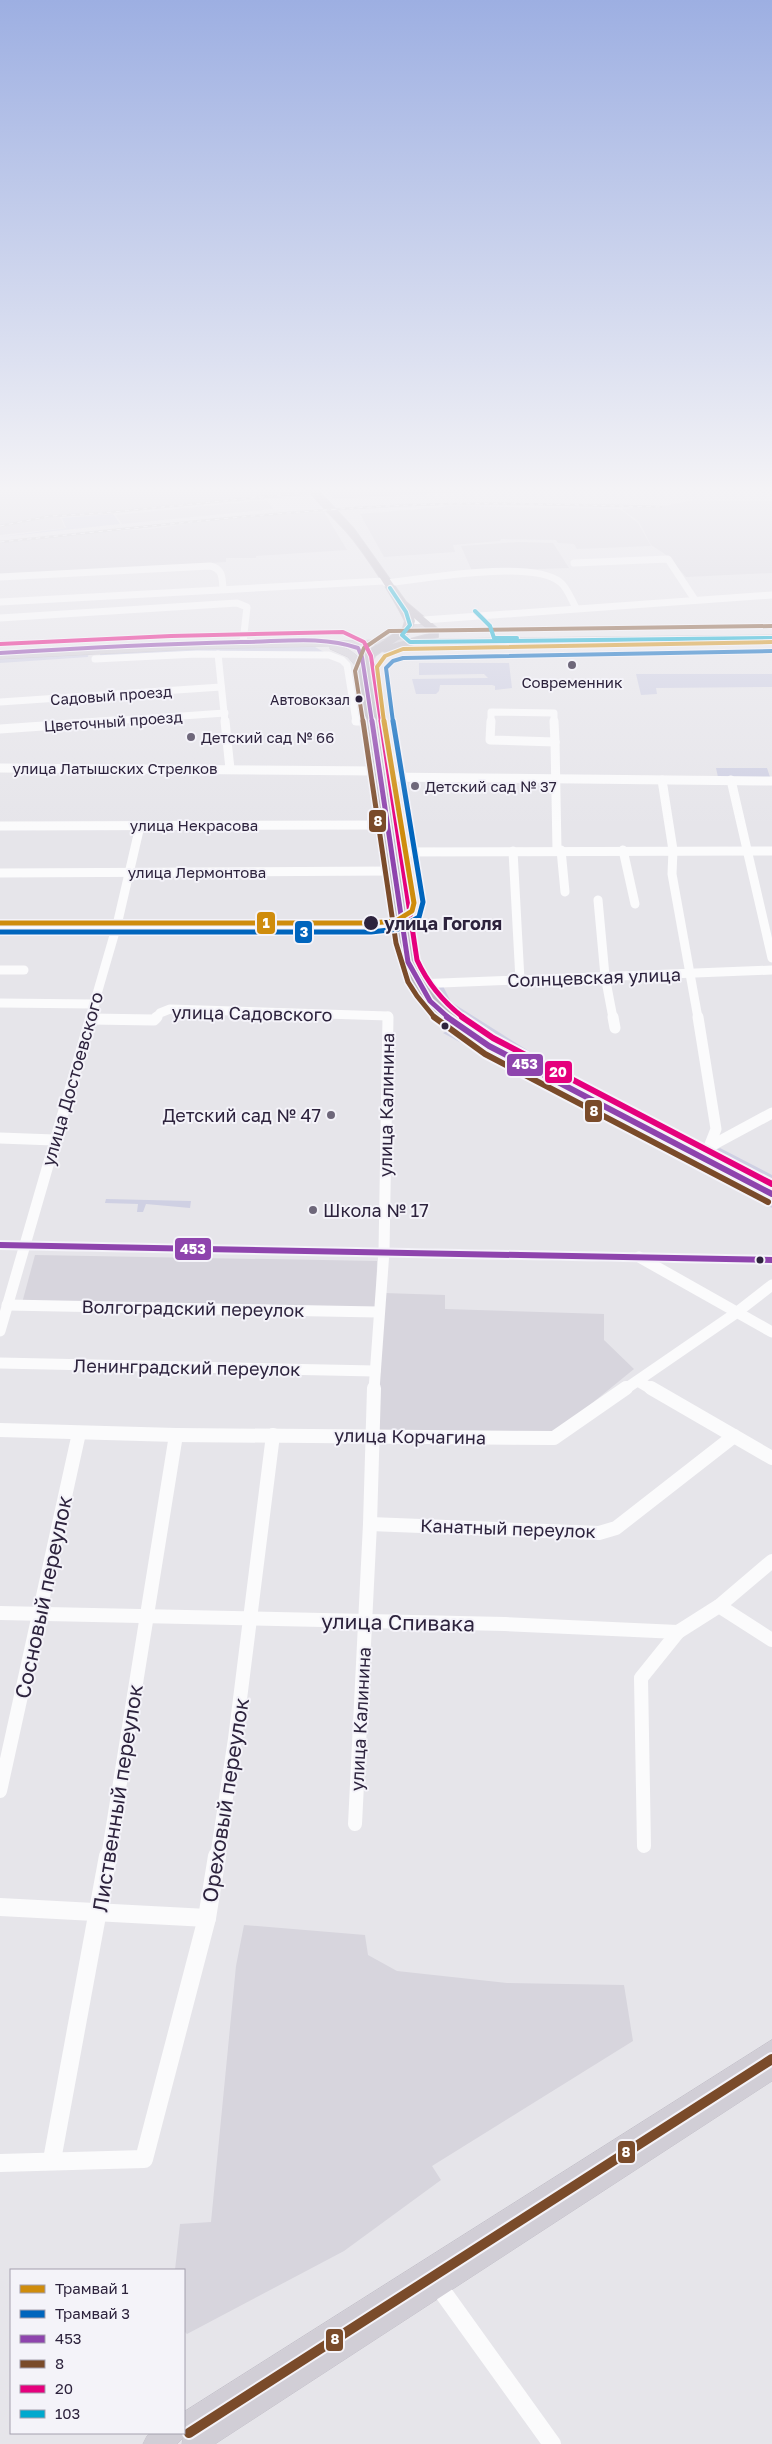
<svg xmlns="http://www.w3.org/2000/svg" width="772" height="2444" font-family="'Golos Text',sans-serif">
	<rect width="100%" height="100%" fill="#e6e5ea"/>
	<g fill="#d7d5dd">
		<path d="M0,486H304L310,495L60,517L65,528L0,535Z"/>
		<path d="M323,486H609L610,488L516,489L333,499Z"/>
		<path d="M266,500L273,509L122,524L116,515Z"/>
		<path d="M694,500L772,501V573L686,577L665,554L651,545L639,522L622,509L658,507Z"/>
		<path d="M453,506L620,509L638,523L651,546L577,549L574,544L558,543L556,540L501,539L500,541L453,545L455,552L384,557L360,514Z"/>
		<path d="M324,512L347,550L256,556V558H226V562L0,576V543L99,532L150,529L222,519Z"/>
		<path d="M519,542L553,543L569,568L472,571L461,546Z"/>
		<path d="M35,1255L377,1261L376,1310L22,1303Z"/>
		<path d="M384,1293L445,1295V1309L604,1314V1340L634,1369L553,1435L374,1433Z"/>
		<path d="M244,1925L365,1935L368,1955L397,1971L507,1983L624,1985L633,2041L432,2166L441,2180L344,2251L187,2334L184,2331V2270H175L180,2224L211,2222L236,1966Z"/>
	</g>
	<g fill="#cfd0e3">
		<path d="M113,514L120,524L0,537L66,528L62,518Z"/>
		<path d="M224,647H315L324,652L100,657V652Z"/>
		<path d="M89,652L88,657L0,663V658Z"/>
		<path d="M419,663H509L512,688L495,690V686L492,685H440L439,691L436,694H416L412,679L488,678L484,674L419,675Z"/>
		<path d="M636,674H772V687L656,688L657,694L641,695Z"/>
		<path d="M716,768H767L770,777H718Z"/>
		<path d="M443,986L451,1002L532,1053L697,1141L690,1145L525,1058L440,1004L431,987Z"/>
		<path d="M452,1029L539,1080L537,1084L443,1033Z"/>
		<path d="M557,1087L772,1202V1208L551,1091Z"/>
		<path d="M720,1148L772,1175V1184L712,1152Z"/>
		<path d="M106,1199L191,1201L190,1208L146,1204L143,1212H137L138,1204L105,1203Z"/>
	</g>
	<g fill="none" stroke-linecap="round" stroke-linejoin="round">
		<defs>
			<g id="major">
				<path d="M418,624L437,629C431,634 417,630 408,632L404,629Z"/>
				<path d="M772,635V641L337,645C352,649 361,658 369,671L364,674L361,673L348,657L330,649V646L193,649L0,659V653C257,639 514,638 772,635Z"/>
				<path d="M0,1241L772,1256V1264L0,1249Z"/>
				<path d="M772,2040V2081L215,2444H182L183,2438L177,2444H143L147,2436L151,2433H184V2412Z"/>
			</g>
			<path id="highway" d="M305,486H314L354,529L406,602L438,629V637L386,652L382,651L375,656L369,671L412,941C424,999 447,1012 494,1043L772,1188V1199L484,1049C436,1017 410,1001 398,941L359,671L366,652L403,628L405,621C392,595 366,554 347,532C333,517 318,503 305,486ZM414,618L428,630L429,634L392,644L412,631L415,621Z"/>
		</defs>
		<use href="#major" stroke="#c4c1ca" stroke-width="1"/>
		<use href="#highway" stroke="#c4c1ca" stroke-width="2"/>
		<g stroke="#fbfbfc" stroke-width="7">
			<path d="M574,563L668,559L695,600"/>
			<path d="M0,577L210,566C223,569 222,577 223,589"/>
			<path d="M386,583C422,579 532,559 560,582C567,587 572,601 576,608"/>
			<path d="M0,602L384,581"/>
			<path d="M0,618L237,603L247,607L243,642"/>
			<path d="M410,621L772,595"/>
			<path d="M218,654L225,722"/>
			<path d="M95,659L197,654L329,655L342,660L347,665L356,721H372"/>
			<path d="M0,702L221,687"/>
			<path d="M96,722L225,713"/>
			<path d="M491,722V712L554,713V722"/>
		</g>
		<g stroke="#fbfbfc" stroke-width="9">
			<path d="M225,721L230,769"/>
			<path d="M356,721H372"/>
			<path d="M491,721L490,740L555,742"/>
			<path d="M554,721L555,742"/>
			<path d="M0,729L114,721"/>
			<path d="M555,742L557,850"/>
			<path d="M0,768L379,771"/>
			<path d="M380,777L772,781"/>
			<path d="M662,780L673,850L672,874L698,1018"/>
			<path d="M731,780L772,958"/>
			<path d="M0,826L387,825"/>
			<path d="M561,850L565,892"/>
			<path d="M623,850L635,904"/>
			<path d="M513,851L520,980"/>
			<path d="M391,852L772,851"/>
			<path d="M0,873L394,871"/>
			<path d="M598,900L605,976L613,1018"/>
			<path d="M0,925H402"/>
			<path d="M0,970H24"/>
			<path d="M416,984L772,970"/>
			<path d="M0,1003L95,1004"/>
			<path d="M90,1018L117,925L140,826"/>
			<path d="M156,1018L160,1013L170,1009L388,1016V1018"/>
		</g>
		<g stroke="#fbfbfc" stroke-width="11">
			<path d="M613,1017L615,1028"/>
			<path d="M698,1017L716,1129L709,1147"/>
			<path d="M91,1019L154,1020L157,1017"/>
			<path d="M0,1138L54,1140"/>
			<path d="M696,1154L772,1113"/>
			<path d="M639,1257L772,1332"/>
			<path d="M7,1305L378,1312"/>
			<path d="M0,1331L91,1017"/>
			<path d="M0,1363L375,1371"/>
			<path d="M638,1381L653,1390"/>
			<path d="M374,1390L384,1251L388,1017"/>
			<path d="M624,1390L736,1313L772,1285"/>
		</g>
		<g stroke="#fbfbfc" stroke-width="14">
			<path d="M651,1388L772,1458"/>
			<path d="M0,1430L176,1435L554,1438L626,1388"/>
			<path d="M370,1524L599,1533L616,1528L734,1436"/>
			<path d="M719,1606L772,1640"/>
			<path d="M0,1613L505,1624L678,1632L719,1606L772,1561"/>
			<path d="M0,1791L79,1433"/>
			<path d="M355,1824L370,1524L374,1388"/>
			<path d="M644,1846L641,1678L678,1632"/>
			<path d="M108,1857L176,1435"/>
			<path d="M217,1857L235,1739L273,1435"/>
		</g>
		<g stroke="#fbfbfc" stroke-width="18">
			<path d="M0,1907L207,1918"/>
			<path d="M52,2160L108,1856"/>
			<path d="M0,2163L144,2159L207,1918L217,1856"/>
			<path d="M437,2284L552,2444"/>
		</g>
		<use href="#major" fill="#d1ced6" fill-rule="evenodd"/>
		<use href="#highway" fill="#bebac3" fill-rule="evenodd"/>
		<defs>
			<g id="rail">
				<path d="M0,526L50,516L103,513L302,493"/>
				<path d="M0,542C137,528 274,511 411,505C494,502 578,505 661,507"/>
			</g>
		</defs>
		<use href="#rail" stroke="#c8c7cb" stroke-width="2.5"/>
		<use href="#rail" stroke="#f4f3f9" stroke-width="1" stroke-dasharray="4.5" stroke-linecap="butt"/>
		<defs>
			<path id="bus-1-far2" d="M0,653C80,648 160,644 241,642C279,642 321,635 358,648L362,657L372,722"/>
			<path id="bus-1-far1" d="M372,721L408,962L430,1001L449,1018"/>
			<g id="bus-1">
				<path d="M447,1017L489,1046L772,1194"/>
				<path d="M0,1245L772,1260"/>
			</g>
			<path id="bus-2-far3" d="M363,722L355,671L364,648L389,631L772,626"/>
			<path id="bus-2-far2" d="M363,721L396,943L408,982L417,996L435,1018"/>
			<path id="bus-2-far1" d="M434,1017L485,1054L768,1202"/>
			<path id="bus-2" d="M189,2433L772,2059"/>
			<path id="bus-3-far2" d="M0,644L171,636L343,632L364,642L371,656L381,722"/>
			<path id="bus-3-far1" d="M381,721L417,960C428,984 443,1002 464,1018"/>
			<path id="bus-3" d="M462,1017L493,1038L772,1184"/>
			<g id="bus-4">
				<path d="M390,588L406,612L410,625L402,635L410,642L772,638"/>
				<path d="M475,611L490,626L494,638H517"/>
			</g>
		</defs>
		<use href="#bus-1-far2" stroke="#f4f3f9" stroke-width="6"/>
		<use href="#bus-1-far1" stroke="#f4f3f9" stroke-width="8"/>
		<use href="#bus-1" stroke="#f4f3f9" stroke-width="10"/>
		<use href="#bus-2-far3" stroke="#f4f3f9" stroke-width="6"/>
		<use href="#bus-2-far2" stroke="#f4f3f9" stroke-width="8"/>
		<use href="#bus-2-far1" stroke="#f4f3f9" stroke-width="10"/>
		<use href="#bus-2" stroke="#f4f3f9" stroke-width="14"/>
		<use href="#bus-3-far2" stroke="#f4f3f9" stroke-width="6"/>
		<use href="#bus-3-far1" stroke="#f4f3f9" stroke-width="8"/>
		<use href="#bus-3" stroke="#f4f3f9" stroke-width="10"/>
		<use href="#bus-4" stroke="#f4f3f9" stroke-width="6"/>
		<use href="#bus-1-far2" stroke="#8e44ad" stroke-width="4"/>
		<use href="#bus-1-far1" stroke="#8e44ad" stroke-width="5"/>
		<use href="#bus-1" stroke="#8e44ad" stroke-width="6"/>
		<use href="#bus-2-far3" stroke="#7a4b2a" stroke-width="4"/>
		<use href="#bus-2-far2" stroke="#7a4b2a" stroke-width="5"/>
		<use href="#bus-2-far1" stroke="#7a4b2a" stroke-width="6"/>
		<use href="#bus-2" stroke="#7a4b2a" stroke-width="10"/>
		<use href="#bus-3-far2" stroke="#e5007d" stroke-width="4"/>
		<use href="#bus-3-far1" stroke="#e5007d" stroke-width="5"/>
		<use href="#bus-3" stroke="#e5007d" stroke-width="6"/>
		<use href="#bus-4" stroke="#00a9ce" stroke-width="4"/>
		<defs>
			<path id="tram-1-far1" d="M384,722L377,667L385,656L403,649L772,642"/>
			<path id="tram-1" d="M0,923H371L396,921L412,911L414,903L384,721"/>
			<path id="tram-2-far1" d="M393,722L386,668L393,661L403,658L772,651"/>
			<path id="tram-2" d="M0,932H371L398,929L419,917L423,902L393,721"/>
		</defs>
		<use href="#tram-1-far1" stroke="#f4f3f9" stroke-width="6"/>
		<use href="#tram-1" stroke="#f4f3f9" stroke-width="8"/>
		<use href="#tram-2-far1" stroke="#f4f3f9" stroke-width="6"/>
		<use href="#tram-2" stroke="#f4f3f9" stroke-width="8"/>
		<use href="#tram-1-far1" stroke="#cf8c0c" stroke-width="4"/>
		<use href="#tram-1" stroke="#cf8c0c" stroke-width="5"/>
		<use href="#tram-2-far1" stroke="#0065bd" stroke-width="4"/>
		<use href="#tram-2" stroke="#0065bd" stroke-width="5"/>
	</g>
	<linearGradient id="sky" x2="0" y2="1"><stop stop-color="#9dafe2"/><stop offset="0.59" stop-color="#f4f3f6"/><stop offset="1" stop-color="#f4f3f6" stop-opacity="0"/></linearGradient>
	<rect width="772" height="829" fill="url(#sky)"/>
	<g fill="#6e677a" stroke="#f4f3f9" stroke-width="2">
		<circle cx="572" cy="665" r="5"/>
		<circle cx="191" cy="737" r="5"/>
		<circle cx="415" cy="786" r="5"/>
		<circle cx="331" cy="1115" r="5"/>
		<circle cx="313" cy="1210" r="5"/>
	</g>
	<g fill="#2d233d" stroke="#f4f3f9" stroke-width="2">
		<circle cx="359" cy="699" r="4.5"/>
		<circle cx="371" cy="923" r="8"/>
		<circle cx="445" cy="1026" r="4.5"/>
		<circle cx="760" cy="1260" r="4.5"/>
	</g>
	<g text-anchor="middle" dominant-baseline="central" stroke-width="4" stroke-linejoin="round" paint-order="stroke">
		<g font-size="14" fill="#2d233d" stroke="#f4f3f9" text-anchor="end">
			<text x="350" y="699">Автовокзал</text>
		</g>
		<g font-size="15" fill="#2d233d" stroke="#f4f3f9" text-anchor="start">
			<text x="572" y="682" text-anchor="middle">Современник</text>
			<text x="201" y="737">Детский сад № 66</text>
			<text x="425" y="786">Детский сад № 37</text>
		</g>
		<g font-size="15" fill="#2d233d" stroke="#f4f3f9">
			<text transform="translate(111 695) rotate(-4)">Садовый проезд</text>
			<text transform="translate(113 721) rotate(-4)">Цветочный проезд</text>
			<text x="115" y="768">улица Латышских Стрелков</text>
			<text x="194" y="825">улица Некрасова</text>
			<text x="197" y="872">улица Лермонтова</text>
		</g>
		<g font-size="18" font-weight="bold" fill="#2d233d" stroke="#f4f3f9" text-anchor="start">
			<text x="384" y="923">улица Гоголя</text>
		</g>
		<g font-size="18" fill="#2d233d" stroke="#f4f3f9">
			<text transform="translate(594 977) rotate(-2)">Солнцевская улица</text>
			<text transform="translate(252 1013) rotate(1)">улица Садовского</text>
			<text transform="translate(72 1079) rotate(-74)">улица Достоевского</text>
			<text transform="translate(386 1105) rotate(-89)">улица Калинина</text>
			<text transform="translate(193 1308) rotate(1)">Волгоградский переулок</text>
			<text transform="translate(187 1367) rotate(1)">Ленинградский переулок</text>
			<text transform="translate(410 1436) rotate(1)">улица Корчагина</text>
			<text transform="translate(508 1528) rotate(2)">Канатный переулок</text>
			<text transform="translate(360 1719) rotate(-87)">улица Калинина</text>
		</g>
		<g font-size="18" fill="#2d233d" stroke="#f4f3f9" text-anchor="end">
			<text x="321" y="1115">Детский сад № 47</text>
			<text x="323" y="1210" text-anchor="start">Школа № 17</text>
		</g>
		<g font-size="21" fill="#2d233d" stroke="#f4f3f9">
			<text transform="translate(43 1597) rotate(-78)">Сосновый переулок</text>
			<text transform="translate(398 1622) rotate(1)">улица Спивака</text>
			<text transform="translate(117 1798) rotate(-81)">Лиственный переулок</text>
			<text transform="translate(225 1800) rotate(-81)">Ореховый переулок</text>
		</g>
	</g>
	<g stroke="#f4f3f9" stroke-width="2">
		<rect x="368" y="809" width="19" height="24" rx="5" fill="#7a4b2a"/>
		<rect x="256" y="911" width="20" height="24" rx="5" fill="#cf8c0c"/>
		<rect x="294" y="920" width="19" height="24" rx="5" fill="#0065bd"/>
		<rect x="506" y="1053" width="38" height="24" rx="5" fill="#8e44ad"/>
		<rect x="544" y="1060" width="29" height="24" rx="5" fill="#e5007d"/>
		<rect x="584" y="1099" width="19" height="24" rx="5" fill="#7a4b2a"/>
		<rect x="174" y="1237" width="38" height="24" rx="5" fill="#8e44ad"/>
		<rect x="617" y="2140" width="19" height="24" rx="5" fill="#7a4b2a"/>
		<rect x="325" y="2328" width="19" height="24" rx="5" fill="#7a4b2a"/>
	</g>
	<g font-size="14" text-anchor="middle" font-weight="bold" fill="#fff">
		<text x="378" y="826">8</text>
		<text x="266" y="928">1</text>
		<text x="304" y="937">3</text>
		<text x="525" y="1069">453</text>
		<text x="558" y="1077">20</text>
		<text x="594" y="1116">8</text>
		<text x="193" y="1254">453</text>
		<text x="626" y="2157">8</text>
		<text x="335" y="2344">8</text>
	</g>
	<rect x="10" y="2269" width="175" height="165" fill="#f4f3f9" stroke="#a4a0ae"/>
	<rect x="20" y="2285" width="25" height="8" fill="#cf8c0c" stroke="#a4a0ae"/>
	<text x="55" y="2294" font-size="15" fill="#2d233d">Трамвай 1</text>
	<rect x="20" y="2310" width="25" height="8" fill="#0065bd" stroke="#a4a0ae"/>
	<text x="55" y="2319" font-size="15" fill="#2d233d">Трамвай 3</text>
	<rect x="20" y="2335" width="25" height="8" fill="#8e44ad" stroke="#a4a0ae"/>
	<text x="55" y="2344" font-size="15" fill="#2d233d">453</text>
	<rect x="20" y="2360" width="25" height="8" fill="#7a4b2a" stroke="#a4a0ae"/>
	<text x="55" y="2369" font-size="15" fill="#2d233d">8</text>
	<rect x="20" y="2385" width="25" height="8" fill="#e5007d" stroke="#a4a0ae"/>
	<text x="55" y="2394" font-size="15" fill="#2d233d">20</text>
	<rect x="20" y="2410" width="25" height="8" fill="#00a9ce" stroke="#a4a0ae"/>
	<text x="55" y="2419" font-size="15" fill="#2d233d">103</text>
</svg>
